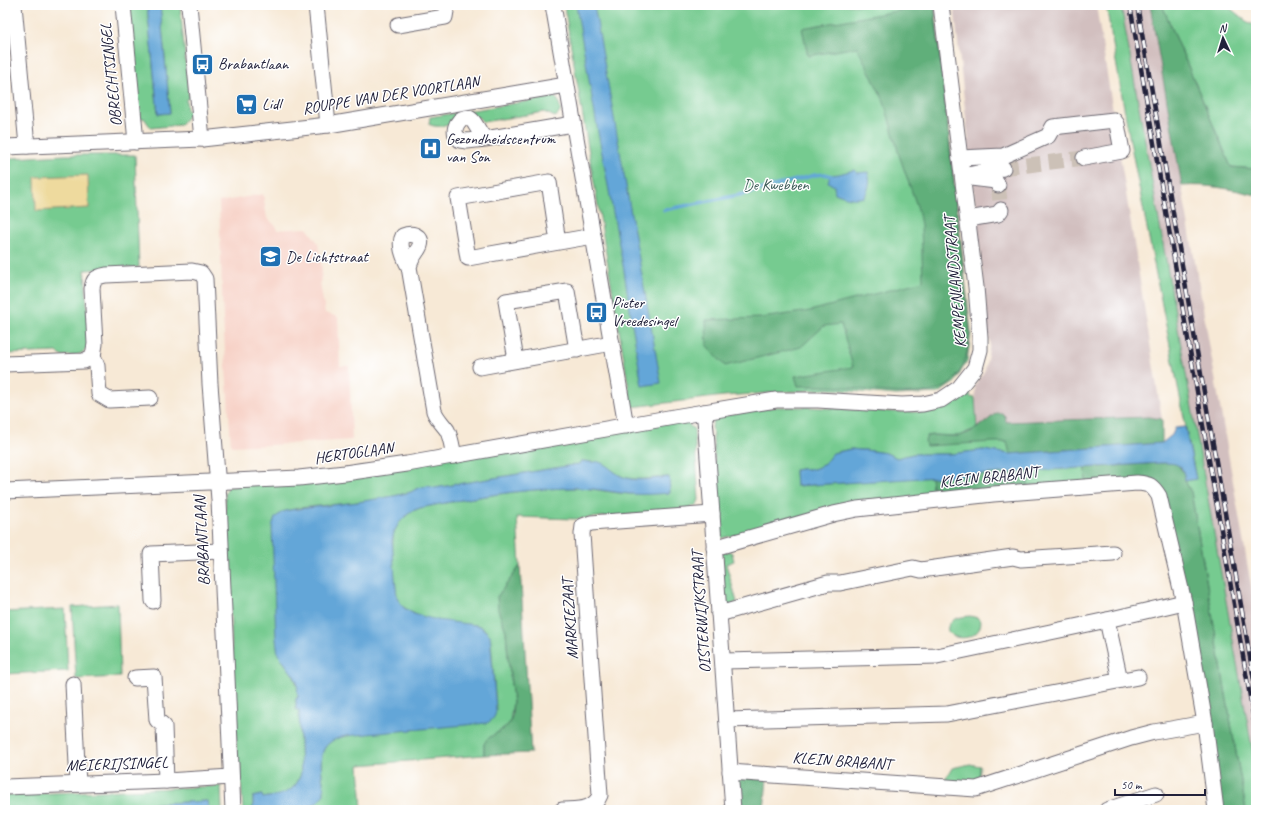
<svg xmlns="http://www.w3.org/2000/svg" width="1261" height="815" font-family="Caveat,sans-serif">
	<rect width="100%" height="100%" fill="#fff"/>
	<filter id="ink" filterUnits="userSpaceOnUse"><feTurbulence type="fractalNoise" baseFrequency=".025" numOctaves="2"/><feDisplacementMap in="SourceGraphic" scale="8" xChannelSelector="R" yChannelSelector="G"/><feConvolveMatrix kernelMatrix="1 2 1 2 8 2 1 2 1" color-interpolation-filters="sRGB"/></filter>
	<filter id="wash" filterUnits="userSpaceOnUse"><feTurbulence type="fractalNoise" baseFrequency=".012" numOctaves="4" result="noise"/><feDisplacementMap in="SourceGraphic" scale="16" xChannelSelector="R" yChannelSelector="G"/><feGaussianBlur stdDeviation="0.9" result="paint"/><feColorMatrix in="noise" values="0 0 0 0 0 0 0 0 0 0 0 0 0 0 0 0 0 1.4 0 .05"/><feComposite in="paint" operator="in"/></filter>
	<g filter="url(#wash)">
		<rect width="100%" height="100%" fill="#f7e9d6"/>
		<path fill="#f7d1c6" d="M263,194L267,218L277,227V230L307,228L318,243L322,271L320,283L325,313L338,317L340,366H349L352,440L253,446V445L231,446L223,318L219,202Z"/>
		<g fill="#d2bfbf">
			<path d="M954,5H1096L1162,419L1148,417L1006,422L1005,416L996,413L985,424L977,428L975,386L985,370L990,343Z"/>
			<path d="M1121,5H1150L1167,101L1256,614V771Z"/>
		</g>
		<g fill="#76cb90" stroke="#4c7666">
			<path d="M127,5H147L158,114L170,113L160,5H180L189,98L186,99L187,111H190V114L180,125L151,128L144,118L138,119Z"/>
			<path d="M564,5H935L971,333L967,361L955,382L939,393L896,395L829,389L724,396L632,407Z"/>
			<path d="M1106,5H1121L1256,771V810H1246L1191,492L1185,481L1196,479L1130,141Z"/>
			<path d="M1162,5H1226L1246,21L1256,26V169L1231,167Z"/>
			<path d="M554,97L558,100C560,108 563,112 555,117L544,112L483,122L478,117C466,120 439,131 429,124L430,117Z"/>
			<path d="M65,155H135L139,267L85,270L89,341C86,357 75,355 61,356L57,352L5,354V160L10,159L12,158Z"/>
			<path d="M965,392H970V397L975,398L977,428L958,436L933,435L927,436L1008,442L1010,454L983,450L951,454H913L897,458L886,453L865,450H860L851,449L833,453L823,465L814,469H800L795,470L796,486L931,477L933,495L722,538L720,535L712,426L713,422L717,417L774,407H808L896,412H923L931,411L948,405Z"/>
			<path d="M689,420V425L694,429L699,500L696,506H691V510L575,519L517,517L520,566L497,597L503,621L506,631L508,657L513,701L510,722L506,727L498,732L484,744V755L359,765L362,810H289C301,809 321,806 324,793C323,776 315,749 333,739C337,737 342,737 346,736L496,709L491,641C489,632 484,627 475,625C454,623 421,621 405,608C402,606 399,602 398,598C394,588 391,542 394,532C399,520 409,512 420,508C469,498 519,489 569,488C590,487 610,493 630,494C643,494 657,493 670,493L669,477C656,477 641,481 628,478C619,477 613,470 606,466C601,463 587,461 582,461L579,464L458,484L457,483L453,485L435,488L428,486L416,489L411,492L394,496L359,502L298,508L282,512L278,515V654L294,676L298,688V698L296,699V709H299L301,773C295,794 281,795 262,798V795L253,797V810H243L240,764L237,763L225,493L228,487Z"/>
			<path d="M1085,468L1086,482L1028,486L1027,471Z"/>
			<path d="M729,551L732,553L734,561L726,564L737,602L725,609L722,553Z"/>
			<path d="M118,604L120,677L76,679L72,607Z"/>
			<path d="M65,609L68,671L5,674V612Z"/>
			<path d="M970,616L978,618L981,621C981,646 937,640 950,623C955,617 962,617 970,616Z"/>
			<path d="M970,764L980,766L979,783L944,782L952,768Z"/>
			<path d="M221,786L222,810H209L208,801L5,810V795Z"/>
		</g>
		<g fill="#60af7a" stroke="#41685a">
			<path d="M902,5H934L970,330C968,349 966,369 951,383C931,402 866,389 841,387C826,386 812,386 798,386L795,376L853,367L841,324L824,326L801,347L725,366L707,346L706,320L761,318L810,311L923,281L921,225L918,209L899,155L884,101L857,47L808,56L802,28L902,10Z"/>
			<path d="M1150,5H1162L1231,167L1256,169V195C1231,189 1207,184 1182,186Z"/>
			<path d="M996,413H1002L1005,416L1006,422L1148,417L1162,419V443L1010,454L1007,442H994L926,446L925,441L927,436C937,434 948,437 958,436C973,433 985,423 996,413Z"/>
			<path d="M1160,463H1174L1179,466L1184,474L1185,481L1191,492L1246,810H1221L1163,493L1086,482L1085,468Z"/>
			<path d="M1027,471L1028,486L933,495L931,477Z"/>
			<path d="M520,566L531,753L484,755V744L487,739L506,727L510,722L512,716L513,701L508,657L506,631L498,610L497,597Z"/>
			<path d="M741,777L767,779L764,810H740L737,781Z"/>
		</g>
		<path fill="#eeda9e" stroke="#887e6c" d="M88,175L89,208L36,211L35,177Z"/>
		<g fill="#63a6d8" stroke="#42648a">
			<path d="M147,5H160L170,113L158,114Z"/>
			<path d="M576,5H594L661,383L642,386L624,271L598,132Z"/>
			<path d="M854,170L857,173L868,172C871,182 869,189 864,197C853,200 845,197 835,193L834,186L828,182L830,175L839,174Z"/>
			<path d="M1185,427L1196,479L1185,481C1183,463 1177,463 1160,463L796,486L795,470L800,469H814L823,465L833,453L851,449L860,450H865L886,453L897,458L913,454H951L983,450L1010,454L1162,443L1172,435L1175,428Z"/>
			<path d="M581,461C585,461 587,462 590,462C593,463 596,461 599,462C609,465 615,475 626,478C639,482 656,478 669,477L670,493C657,494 644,495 630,494C610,492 590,487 569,488C519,489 469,498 420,508L410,512L399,523L394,532L392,541L395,578L397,597L401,604L404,608L414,614L437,620L475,625L480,626L490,635L496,709C496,716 493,720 487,723L346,736C312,743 322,766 324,793C319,814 270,810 253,810V797L262,795L263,798C281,795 296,793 301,773L299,710H296V698H298L297,682L294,676L278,654L276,639L272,528L273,523L275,518L282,512L290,510L358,502L394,496L411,492L416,489L422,487L428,486L435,488L453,485L454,483L458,484L579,464Z"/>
			<path d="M208,801L209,810H20Z"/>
		</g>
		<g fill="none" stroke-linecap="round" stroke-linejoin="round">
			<path stroke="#63a6d8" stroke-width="3.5" d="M664,210L744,194L815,175L825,174L834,177"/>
		</g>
	</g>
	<g filter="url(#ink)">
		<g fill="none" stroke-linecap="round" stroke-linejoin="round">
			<g stroke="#ccc1b7" stroke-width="15" stroke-dasharray="15 8" stroke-linecap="butt">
				<path d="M1003,168L1084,158"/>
				<path d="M998,185L1001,210"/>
			</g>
			<defs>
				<g id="minor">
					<path d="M14,5L27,146"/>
					<path d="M123,5L136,142"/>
					<path d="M189,5L202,139"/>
					<path d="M316,5L328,125"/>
					<path d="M553,5L626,426"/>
					<path d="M398,25L445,17L447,5"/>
					<path d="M485,139L467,141L460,140C459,138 457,137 456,135C452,126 463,112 472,120C476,124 480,134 485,139L573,124"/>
					<path d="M5,147L202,139L328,125L566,85"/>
					<path d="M960,158L1003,156L1048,136L1053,127L1114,120L1117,124L1122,151L1084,158"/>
					<path d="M963,176L991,170L1003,168"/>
					<path d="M971,178L996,181L998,185"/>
					<path d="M968,219L998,214L1001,210"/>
					<path d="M558,242L549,182L458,198L468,258L593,236"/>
					<path d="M409,267C410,264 411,260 413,257C416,252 425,243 418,237C413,233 408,234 403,236C398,245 404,258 409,267L434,411C437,419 442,423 447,430C451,437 452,447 454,456"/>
					<path d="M93,356L97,366L99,394L109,400L150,398"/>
					<path d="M516,360L506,301L567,291L577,350"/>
					<path d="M5,364L84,361L93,356L95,344L92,289C93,279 96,277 106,275L192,271L201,273L205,279L210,384L219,500L233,810"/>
					<path d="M480,367L612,343"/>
					<path d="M704,412L706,430L733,810"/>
					<path d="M5,491L299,478L345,473L407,464L674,417L776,400H818L902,405L923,404L941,400L959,388L975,368L980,350V337L976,287L941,5"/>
					<path d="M714,548L833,514L857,509L993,494L1137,483C1150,484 1152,485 1159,496L1184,602L1205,723L1216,810"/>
					<path d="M153,601L151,554L221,551"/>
					<path d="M719,614L828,583H840L913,568L921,570L1013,557L1021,559L1113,553"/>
					<path d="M1107,620L1120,680"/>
					<path d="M723,661L937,656L1107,620L1184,602"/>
					<path d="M135,678L154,677L157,720L164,726L166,781"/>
					<path d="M73,684L78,784"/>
					<path d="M727,720L947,714L1138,677"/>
					<path d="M730,772L976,789L1131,738L1154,732L1205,723"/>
					<path d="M5,787L166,781L231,777"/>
					<path d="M562,810C577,809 594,811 600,795L582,534L583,526L591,523L712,514"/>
					<path d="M1107,810L1156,794"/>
				</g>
			</defs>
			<use href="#minor" stroke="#6d6871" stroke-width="17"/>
			<use href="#minor" stroke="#fff" stroke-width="15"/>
			<defs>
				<g id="rail">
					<path d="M1130,5L1256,731"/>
					<path d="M1137,5L1256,692"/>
				</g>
			</defs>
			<use href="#rail" stroke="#22223b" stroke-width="4.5"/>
			<use href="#rail" stroke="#fff" stroke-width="3" stroke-dasharray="9" stroke-linecap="butt"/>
		</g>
	</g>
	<defs>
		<symbol id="bus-square" viewBox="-11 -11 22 22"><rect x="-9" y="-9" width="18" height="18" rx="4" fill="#1f6fb2" stroke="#fff"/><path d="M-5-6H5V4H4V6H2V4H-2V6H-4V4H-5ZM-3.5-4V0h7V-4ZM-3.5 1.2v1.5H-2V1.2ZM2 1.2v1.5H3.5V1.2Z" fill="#fff"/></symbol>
		<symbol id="supermarket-square" viewBox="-11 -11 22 22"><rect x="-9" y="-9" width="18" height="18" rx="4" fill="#1f6fb2" stroke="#fff"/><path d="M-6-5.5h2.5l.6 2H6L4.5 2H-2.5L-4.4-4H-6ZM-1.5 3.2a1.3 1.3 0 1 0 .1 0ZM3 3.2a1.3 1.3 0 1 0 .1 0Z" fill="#fff"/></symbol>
		<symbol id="hospital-square" viewBox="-11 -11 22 22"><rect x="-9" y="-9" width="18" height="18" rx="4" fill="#1f6fb2" stroke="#fff"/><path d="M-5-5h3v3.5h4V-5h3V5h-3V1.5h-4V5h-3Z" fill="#fff"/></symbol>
		<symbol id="school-square" viewBox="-11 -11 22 22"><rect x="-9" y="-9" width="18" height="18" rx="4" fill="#1f6fb2" stroke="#fff"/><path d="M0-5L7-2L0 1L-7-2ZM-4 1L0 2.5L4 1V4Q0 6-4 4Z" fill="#fff"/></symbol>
	</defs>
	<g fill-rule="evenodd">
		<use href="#bus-square" x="190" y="52" width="25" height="25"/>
		<use href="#supermarket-square" x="234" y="92" width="25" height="25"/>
		<use href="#hospital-square" x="418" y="136" width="25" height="25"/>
		<use href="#school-square" x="258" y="244" width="25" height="25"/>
		<use href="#bus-square" x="584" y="300" width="25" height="25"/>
	</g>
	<g text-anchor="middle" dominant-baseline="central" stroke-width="3" stroke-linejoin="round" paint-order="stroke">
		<g font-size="16" fill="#22223b" stroke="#fff" text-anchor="start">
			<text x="218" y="64">Brabantlaan</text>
			<text x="262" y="104">Lidl</text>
			<text x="446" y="139">Gezondheidscentrum<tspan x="446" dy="18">van Son</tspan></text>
			<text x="286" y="257">De Lichtstraat</text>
			<text x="612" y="303">Pieter<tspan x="612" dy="18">Vreedesingel</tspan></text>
		</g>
		<g font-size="16" fill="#22223b" stroke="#fff">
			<text transform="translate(111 75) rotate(-96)">OBRECHTSINGEL</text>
			<text transform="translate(391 95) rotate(-9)">ROUPPE VAN DER VOORTLAAN</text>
			<text transform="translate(955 282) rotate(-95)">KEMPENLANDSTRAAT</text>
			<text transform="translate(354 453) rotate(-8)">HERTOGLAAN</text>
			<text transform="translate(989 477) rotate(-6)">KLEIN BRABANT</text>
			<text transform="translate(202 541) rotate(-93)">BRABANTLAAN</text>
			<text transform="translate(701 612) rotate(-94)">OISTERWIJKSTRAAT</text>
			<text transform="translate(570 619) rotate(-94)">MARKIEZAAT</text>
			<text transform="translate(842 761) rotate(4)">KLEIN BRABANT</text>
			<text transform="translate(117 764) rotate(-2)">MEIERIJSINGEL</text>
		</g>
		<g font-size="16" fill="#3f5d59" stroke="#fff">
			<text x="776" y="185">De Kwebben</text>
		</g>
	</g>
	<rect width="1261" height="815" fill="none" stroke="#fff" stroke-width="20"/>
	<g transform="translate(1223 38) rotate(356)" stroke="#ffffff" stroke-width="3" paint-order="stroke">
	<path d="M0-3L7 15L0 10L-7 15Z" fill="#22223b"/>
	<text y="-6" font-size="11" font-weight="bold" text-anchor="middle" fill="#22223b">N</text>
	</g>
	<path d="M1115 789v6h90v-6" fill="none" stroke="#22223b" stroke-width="2"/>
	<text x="1121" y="789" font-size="12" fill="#22223b" stroke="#ffffff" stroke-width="3" paint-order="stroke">50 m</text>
</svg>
